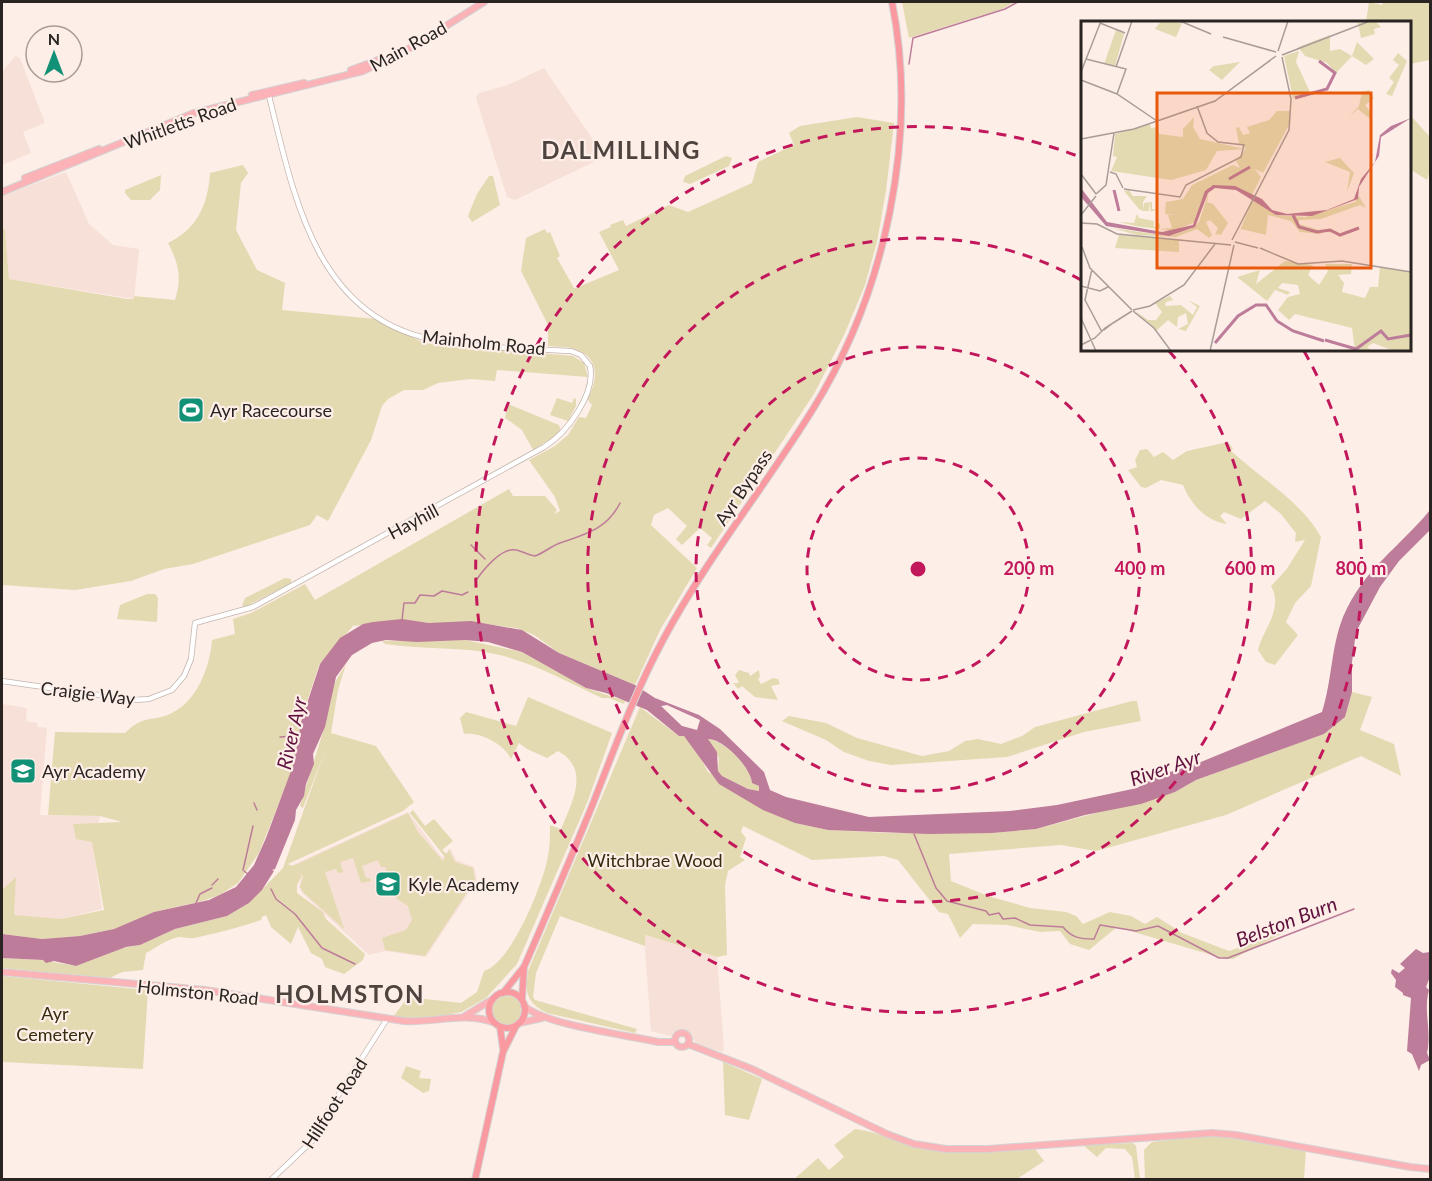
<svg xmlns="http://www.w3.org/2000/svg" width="1432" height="1181" font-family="Lato,sans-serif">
	<rect width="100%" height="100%" fill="#fdeee8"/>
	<g fill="#f7e0d7">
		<path d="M15,56L20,58L45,123L23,132L31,153L2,165V72Z"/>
		<path d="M544,68L602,153V158L515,200L507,197L476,98L479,93L508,85Z"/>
		<path d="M66,172L89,224L113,245L139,249L134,299L9,279L5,230H2V196Z"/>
		<path d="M2,704L27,708L26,721L37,723L38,727L47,728L40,815L100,816L94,842V854L102,909L61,919H2Z"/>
		<path d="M408,812L442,858L450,848L456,860L474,867L477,880L426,957L385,951L369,955L302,893L299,887L302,876L290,866Z"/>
		<path d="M644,935L717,957L724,1049L722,1052L699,1045L685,1031L678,1030L670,1036L651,1031Z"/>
	</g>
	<g fill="#e4dab1">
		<path d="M902,2H1015L1002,9L909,38Z"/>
		<path d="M1369,2L1382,5L1383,2H1430V60L1410,64V22H1366Z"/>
		<path d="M1410,115L1430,137V170L1427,180L1410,169Z"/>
		<path d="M857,117L894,123L886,191L877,242L865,285L845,333L814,394L711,548L707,545L712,538L700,528L682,545L676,539L687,526L668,508L654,515L651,525L697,568L660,630L635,685L559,653L534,635L516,628L480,623H429L406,620L353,626L319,665L300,723L297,758L259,853L238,883L220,895L202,901L158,911L114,929L80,936L42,939L2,934V890L16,877L14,915L61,919L104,910L92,842L76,839L73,824L122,822L100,816L48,815L55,732L125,733C146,713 152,723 172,713C198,700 210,666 212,640L235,634L233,619L251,613L305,584L315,600L509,489L513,496H545L557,510L554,514L560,511L555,497L529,460L555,446L568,435L579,417L586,418L592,405L587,399C598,382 600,358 577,350C568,346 558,347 548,346V325L521,271L526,238L545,229L547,233L550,232L560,256L557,258L574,288H576L619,270L599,232L611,227L610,225L623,220L626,226L669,205L688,212L752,183L758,162L794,145L789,133L800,126Z"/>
		<path d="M726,156L732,158L729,166L690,184L683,182L685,176Z"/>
		<path d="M243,165L248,173L241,183L236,230L257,270L285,283L282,310L376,319L424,343L573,356L584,363L588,377L497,370L495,381L470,379L438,383L423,390H404L388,399L382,406L371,440L328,521L317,515L310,525L193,564L164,569L131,581L75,590L2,585V230L5,229L9,279L127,299H134V296L175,300C182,277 179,264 168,243C197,229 208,205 210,173Z"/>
		<path d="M161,175L160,190L150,200H131L125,193V190Z"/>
		<path d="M489,176H493L500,205L472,222L468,216L477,194Z"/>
		<path d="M557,398L572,403L574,398L576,399V406L568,421L550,415Z"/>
		<path d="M508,404L559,425L561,432L533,450L522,430L505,418Z"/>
		<path d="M1228,442L1233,449L1230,450C1260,478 1301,501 1321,537L1311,586L1295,603L1286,622L1298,635L1275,665L1266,662L1258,650C1263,629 1284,609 1271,586L1286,570L1305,540L1295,542L1296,533L1280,513L1265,501L1241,519L1224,512L1220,516L1227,524C1206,521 1191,505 1183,485L1161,480L1146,488L1141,487L1128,470L1137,467L1135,460L1140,450L1147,449L1154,457L1163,452L1173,460L1187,451Z"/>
		<path d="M285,578L291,579V583L245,607L242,606L245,598Z"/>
		<path d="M147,594H155L158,598L157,622L117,619L120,605Z"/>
		<path d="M465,640L522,652L586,688L625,701L624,704L609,698H602C568,682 536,664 500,655C463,646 423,650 385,644L382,641Z"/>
		<path d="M346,664L338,690L331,733L376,746L414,802L403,811L288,864L293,866L408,813L418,832L443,861L445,857L410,813L413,810L425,826L434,819L453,841L442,850L447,854L449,850L455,862L473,868L475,880L425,956L385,950L382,938L406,930L412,920L408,906L397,899L385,867H381L378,860L362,866L366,878H370L371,881L361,883L353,858L340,862L343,872L338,873L336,869L325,872L344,929L303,892L300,887L303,876L295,869L302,876L297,885V893L323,912L326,919L365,954L363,960L344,974L325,967L322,959L311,953L298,927L291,944L271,927L266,915L262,917L261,920C238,928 217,933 194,938C189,939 185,937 180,937C168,938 156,948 146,953L143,970L122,972L110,978L2,968V958L41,960L76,966L123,948L140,945L175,929L227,916L249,903L283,868L325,751L303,808L300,806L323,732L334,684Z"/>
		<path d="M739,670L749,673L750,676L759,670L760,677L758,679L761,684L773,678L778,679L780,684L771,686L778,700L755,697L742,686L738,689L733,683H739L735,675Z"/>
		<path d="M1352,692L1372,697L1360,730L1394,744L1401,776L1361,756L1226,815L1096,851L1061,845L949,854L951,881L988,896L1030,908L1066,912L1076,916L1083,924L1110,912L1131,916L1145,924L1157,917L1182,933L1229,951L1289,930L1233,959H1225L1117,927L1089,950L1070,944L1060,931L1040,932L1007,925L973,924L960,938L948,914L939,912L898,860L884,856L812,860L743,826L741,832L746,838L740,857L745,860L728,871L725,885L727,955L717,957L645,935V946L560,916L536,973L533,997L535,1000L637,1029L635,1033L547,1013C526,1002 525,992 528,971L640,707L679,736L683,735L694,746L708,772L795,823L828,830L889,833H992L1036,829L1175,792L1196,780L1324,734L1345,717Z"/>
		<path d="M528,697L612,733L587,803L517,964L486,998L461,1012L426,1019L393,1017L408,997L461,1003L477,992L484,971C511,963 541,888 547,861C550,849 550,837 550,825L561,829C572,802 591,769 558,751L547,758L527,749L519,743L511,759C504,744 481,732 464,734L460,718L466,712L516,726Z"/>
		<path d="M1132,701H1137L1141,721L1084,732L1007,757L891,765L869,761L844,752L826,740L782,721L789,716L826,723L857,738L922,756L949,751L965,741L978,739L1001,744L1022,736L1035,727Z"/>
		<path d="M706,739C723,738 750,767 752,782L759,786V791L748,789L722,776L718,771L719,758Z"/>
		<path d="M2,976L148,990L143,1069L2,1062Z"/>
		<circle cx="507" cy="1011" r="15"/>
		<path d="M723,1062L762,1079L749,1120L725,1115Z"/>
		<path d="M406,1066L421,1071L419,1078L431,1079L429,1091L423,1093L401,1078Z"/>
		<path d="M855,1129C880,1132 902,1144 927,1149C961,1157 1001,1151 1035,1149L1044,1161L1017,1179L793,1180L818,1158L829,1170L844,1157L834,1145Z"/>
		<path d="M1198,1136H1229L1306,1150L1304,1179H1145L1144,1150L1152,1142Z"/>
		<path d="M1133,1143L1136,1146L1140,1179H1135L1132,1157L1125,1149L1106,1148L1097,1157L1083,1145Z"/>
	</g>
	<g fill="#bd7c99" fill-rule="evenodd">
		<path d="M1430,510V530L1399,561L1380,587L1356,632L1352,662V692L1345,717L1324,734L1196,780L1175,792L1141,804L1085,815L1036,829L992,833L929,834L828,830L795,823L763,810L719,784L684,736H679L647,710L606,693L586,688L522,652L488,642L465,640L417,642L386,640L372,643L352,655L336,677L325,727L313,754L314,764L306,784L304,796L296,810L295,820L275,869L272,870L274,871L262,890L249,903L227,916L175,929L140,945L126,947L76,966L54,961L46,963L43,960L2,958V934L42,939L80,936L114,929L154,912L209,900L236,887L254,865L266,838L294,763L301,722L320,664L340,638L363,624L373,622L402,619L429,623L471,621L522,630L559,653L635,685L655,698L699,715L720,729L764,772L770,790L786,797L869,817L1010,811L1057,805L1137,788L1160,775L1196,764L1322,712C1332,681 1331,647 1343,617C1364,568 1399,548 1430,510ZM667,705L700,720L697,730L682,726L661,706ZM708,739C724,739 751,768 752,783L759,786V791L748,789L722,776L718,771L717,752Z"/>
		<path d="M1416,949L1423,953L1430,952V977L1426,987L1429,990C1423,1011 1432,1031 1427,1053L1430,1060L1421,1065L1419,1071L1412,1054L1407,1051L1411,998L1403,995V993L1395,987L1396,980L1391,973L1392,969L1399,973L1405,968L1400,964Z"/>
	</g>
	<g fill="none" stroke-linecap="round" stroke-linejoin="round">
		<g stroke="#bd7c99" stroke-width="1.5">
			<path d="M909,64L913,38L1005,9L1018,2"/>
			<path d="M471,545L485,559"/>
			<path d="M477,579C484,569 502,547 516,550C522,551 528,555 535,556C544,553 551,546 560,543C586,534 607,529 620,503"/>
			<path d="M402,620L404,603H415L420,595L434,596L442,591L462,595L468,592"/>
			<path d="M280,737L294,736"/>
			<path d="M254,803L257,810"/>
			<path d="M914,834L936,888L947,901L986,911L989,915L999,913L1003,919L1015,918L1030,925L1063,927C1072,938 1080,939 1094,939L1100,925L1136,931L1158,926L1219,958H1228L1354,909"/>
			<path d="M243,870L253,826"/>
			<path d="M244,871L248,874"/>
			<path d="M212,885L218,879"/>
			<path d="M271,889L276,899L295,914L322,948L355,964"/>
			<path d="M196,903L200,894L212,888"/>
		</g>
		<defs>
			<g id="tertiary">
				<path d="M2,681L133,700L149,699L172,690L184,676L191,659L195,623L253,607L544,447C567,433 596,394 590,366L581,355L571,351C525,348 476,349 430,339C313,314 293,191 268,92"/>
				<path d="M271,1180L313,1140L332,1105L387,1019"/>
			</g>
			<g id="primary">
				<path d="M351,70L378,60"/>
				<path d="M252,95L304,83"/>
				<path d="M25,178L99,149"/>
				<path d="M2,192L194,113L363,71L414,46L484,2"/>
				<path d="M2,972L205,990L404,1021C435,1023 465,1011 495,1023"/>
				<path d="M524,1006C545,1025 627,1035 658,1042H675"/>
				<path d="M465,1016L493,999"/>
				<path d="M519,1023L542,1018"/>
				<circle cx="682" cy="1040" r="7"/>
				<path d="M688,1044L752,1069L887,1134L914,1144L946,1149H988L1212,1133L1236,1135L1410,1167L1430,1169"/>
			</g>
			<g id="trunk">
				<circle cx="507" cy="1010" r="18"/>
				<path d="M503,993L523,968"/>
				<path d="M522,999L524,967C547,914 570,860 592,806C614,750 634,694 663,640C706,559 765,487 813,409C885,293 919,137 892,2"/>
				<path d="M500,1027L503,1048"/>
				<path d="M475,1180L503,1052L516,1026"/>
			</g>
		</defs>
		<use href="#tertiary" stroke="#c3b5af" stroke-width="6"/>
		<use href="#primary" stroke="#d4d3d3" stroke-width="8"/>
		<use href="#trunk" stroke="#d4d3d3" stroke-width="8"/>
		<use href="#tertiary" stroke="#fff" stroke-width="4.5"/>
		<use href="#primary" stroke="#fbb3b8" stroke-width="6"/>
		<use href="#trunk" stroke="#fa9aa0" stroke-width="6"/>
	</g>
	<g fill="none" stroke="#c2185b" stroke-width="3" stroke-dasharray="10 8">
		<circle cx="918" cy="569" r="111"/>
		<circle cx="918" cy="569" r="222"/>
		<path d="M1169 351A332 332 0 1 1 1081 280"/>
		<path d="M1304 351A443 443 0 1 1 1080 157"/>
	</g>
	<defs>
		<symbol id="stadium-square" viewBox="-11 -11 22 22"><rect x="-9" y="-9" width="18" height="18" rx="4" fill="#139177" stroke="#fdeee8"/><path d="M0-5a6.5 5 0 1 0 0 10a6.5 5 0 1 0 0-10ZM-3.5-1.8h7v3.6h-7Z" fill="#fff"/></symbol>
		<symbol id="school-square" viewBox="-11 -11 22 22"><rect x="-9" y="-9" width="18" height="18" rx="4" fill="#139177" stroke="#fdeee8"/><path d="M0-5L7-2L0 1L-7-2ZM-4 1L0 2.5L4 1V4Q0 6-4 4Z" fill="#fff"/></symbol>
	</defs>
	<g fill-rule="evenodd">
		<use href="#stadium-square" x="176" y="395" width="30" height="30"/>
		<use href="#school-square" x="8" y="756" width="30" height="30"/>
		<use href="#school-square" x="373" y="869" width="30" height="30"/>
	</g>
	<g text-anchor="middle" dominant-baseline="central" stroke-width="4.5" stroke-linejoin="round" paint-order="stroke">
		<g font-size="18" fill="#292421" stroke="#fdeee8">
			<text transform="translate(408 46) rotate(-29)">Main Road</text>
			<text transform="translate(180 123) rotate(-20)">Whitletts Road</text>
			<text transform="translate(484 342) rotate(6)">Mainholm Road</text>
			<text transform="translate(743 487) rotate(-56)">Ayr Bypass</text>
			<text transform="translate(413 521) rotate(-28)">Hayhill</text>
			<text transform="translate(88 693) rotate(7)">Craigie Way</text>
			<text transform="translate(198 992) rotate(6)">Holmston Road</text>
			<text transform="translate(334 1103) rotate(-57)">Hillfoot Road</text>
		</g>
		<g font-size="18" fill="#292421" stroke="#fdeee8" text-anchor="start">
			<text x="210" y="410">Ayr Racecourse</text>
			<text x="42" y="771">Ayr Academy</text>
			<text x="408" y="884">Kyle Academy</text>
		</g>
		<g font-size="18" fill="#332c0d" stroke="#fdeee8">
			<text x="655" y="860">Witchbrae Wood</text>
			<text x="55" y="1013">Ayr<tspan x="55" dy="21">Cemetery</tspan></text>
		</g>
		<g font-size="20" font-style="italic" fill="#5f103d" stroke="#fdeee8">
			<text transform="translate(291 733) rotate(-77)">River Ayr</text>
			<text transform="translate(1165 767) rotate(-19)">River Ayr</text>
			<text transform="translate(1286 921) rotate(-21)">Belston Burn</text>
		</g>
		<g font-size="24" font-weight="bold" letter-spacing="1.5" fill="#4e433e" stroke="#fdeee8">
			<text x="621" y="149">DALMILLING</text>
			<text x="350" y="993">HOLMSTON</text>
		</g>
	</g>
	<g transform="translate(1081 21)">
		<rect width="330" height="330" fill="#fdeee8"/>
		<path d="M80,0L101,2L95,16L74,8ZM294,0L300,6L293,8L294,13L280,17L277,2ZM35,9L43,13L34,45L23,43ZM249,14V30L259,28L271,35L276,21L293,38L285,44L271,35L255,52L246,42L224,35L217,26ZM218,30L215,41L229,71L212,77L203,35ZM317,32L326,40L311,75L305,73L313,61L308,57L318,44L312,39ZM159,41L141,59L128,49L133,45ZM288,69L293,77L284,84L291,93L289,98L277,88L268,96L278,85L281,71ZM196,90H210L208,104L182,152L174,148L180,156L171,174L153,165H129L114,201L93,210L38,203L55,205L38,201L53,202L56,193L58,197L73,200V206L79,202V208L91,207L87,194H93L84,193L85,181L102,178L111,164L152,144L159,147L155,140L165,127L158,123L155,107L158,106L162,114L169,112L166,106L188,99ZM113,96L112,106L119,118L164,128L136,130L125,149L90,159L30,150L36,136L32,135L34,113L69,103L70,107L77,106L78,113L102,116V108ZM259,137L273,152L266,171L269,151L244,141ZM48,169L52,175H66L62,181V189L63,182L71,181V188H76L70,191L68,182V190H62L58,188L43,170ZM128,170L126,181L132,183L147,202L140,214L134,213L137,207L129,199L125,201L131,214L128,217L116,208L95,216L56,214L31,207L88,215L110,208L118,201ZM278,175L285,187L279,184L240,198L218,199V203L238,209L249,208L260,213L268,210L260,214L243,210L239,213L219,211L210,200L187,194L185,214L160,208L155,220L172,177L195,194L224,196L274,181ZM38,214L98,219V231L34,227ZM204,240L232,244L227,254L238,264L247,250L244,243H271L270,253L257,254L263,262L261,271L284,277L289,266H297L299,246L330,251V330H313L292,322L286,326L291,330H274L271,307L214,293L208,299L197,289L207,276L219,273L217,264L201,262L197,267L209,271L207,274L194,269L186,280L156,256L179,249L175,263ZM89,275L92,279L85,281L84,285L100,284L112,294L116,286L107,279L119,285L105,310L97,308L107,303L105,292L97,296L96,306L87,299L75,310L53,289L67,299H75L81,291L74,282Z" fill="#e4dab1"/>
		<path d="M330,97L300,116L298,135L278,166L277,178L231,195L195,194L155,169L134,167L127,172L114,206L88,215L25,205L0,176V167L26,201L81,211L112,204L124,170L132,164L154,165L181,178L191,189L206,193L246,189L273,178L280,158L294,141L299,114L310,105Z" fill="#bd7c99"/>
		<path fill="none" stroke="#bd7c99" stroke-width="3" d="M214,77L246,68L254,52L238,40M148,158L169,146M33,169L38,190M212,194L218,206L236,211L249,209L259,214L278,207M196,300L212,310L243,320M244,319L275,328L300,310L307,318L330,314M134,322L157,295L175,284H185L196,300"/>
		<path fill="none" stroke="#a89d98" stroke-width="1.5" d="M99,0L130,13M19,2L44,12M142,16L195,31M197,30L207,0M201,34L289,0M5,38L45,48L36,73M35,46L51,0M0,51L20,0M0,59L36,73L76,100M0,118L53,108L134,80L195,35M29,151L35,153L42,167M0,153L15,173M43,168L99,176L105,164L160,136L163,124L137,121L126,112L116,85M15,173L25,164L33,112M0,194L15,175M0,202L16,203L36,213L150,224M151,219L208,109L210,78L201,36M154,221L177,227M1,226L9,247L51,289M179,227L217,243L261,240L330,251M11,248L4,279L21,311M0,265L19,270L27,266M52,289L69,285L103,264L134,223M52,290L73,307L90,330M0,297L15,330M32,302L51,290M0,324L14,317L24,307L32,302L23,309M129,330L153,224"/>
		<path fill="#e8590c" fill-opacity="0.15" stroke="#e8590c" stroke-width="3" d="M76,72H290V247H76Z"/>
		<rect width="330" height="330" fill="none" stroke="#292421" stroke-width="3"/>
	</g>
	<circle cx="918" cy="569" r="9" fill="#c2185b" stroke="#fdeee8" stroke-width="3"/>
	<g font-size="18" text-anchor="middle" font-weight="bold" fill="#c2185b" stroke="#fdeee8" stroke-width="4.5" stroke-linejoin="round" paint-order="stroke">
		<text x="1029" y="575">200 m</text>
		<text x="1140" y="575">400 m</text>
		<text x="1250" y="575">600 m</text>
		<text x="1361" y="575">800 m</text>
	</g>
	<rect width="1432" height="1181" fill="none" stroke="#292421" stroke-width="6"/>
	<g transform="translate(54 54)"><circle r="28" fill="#fdeee8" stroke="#a89d98" stroke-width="1.5"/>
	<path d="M0-4.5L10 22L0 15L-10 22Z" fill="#139177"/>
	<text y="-9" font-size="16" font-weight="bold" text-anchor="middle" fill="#292421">N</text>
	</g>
</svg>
